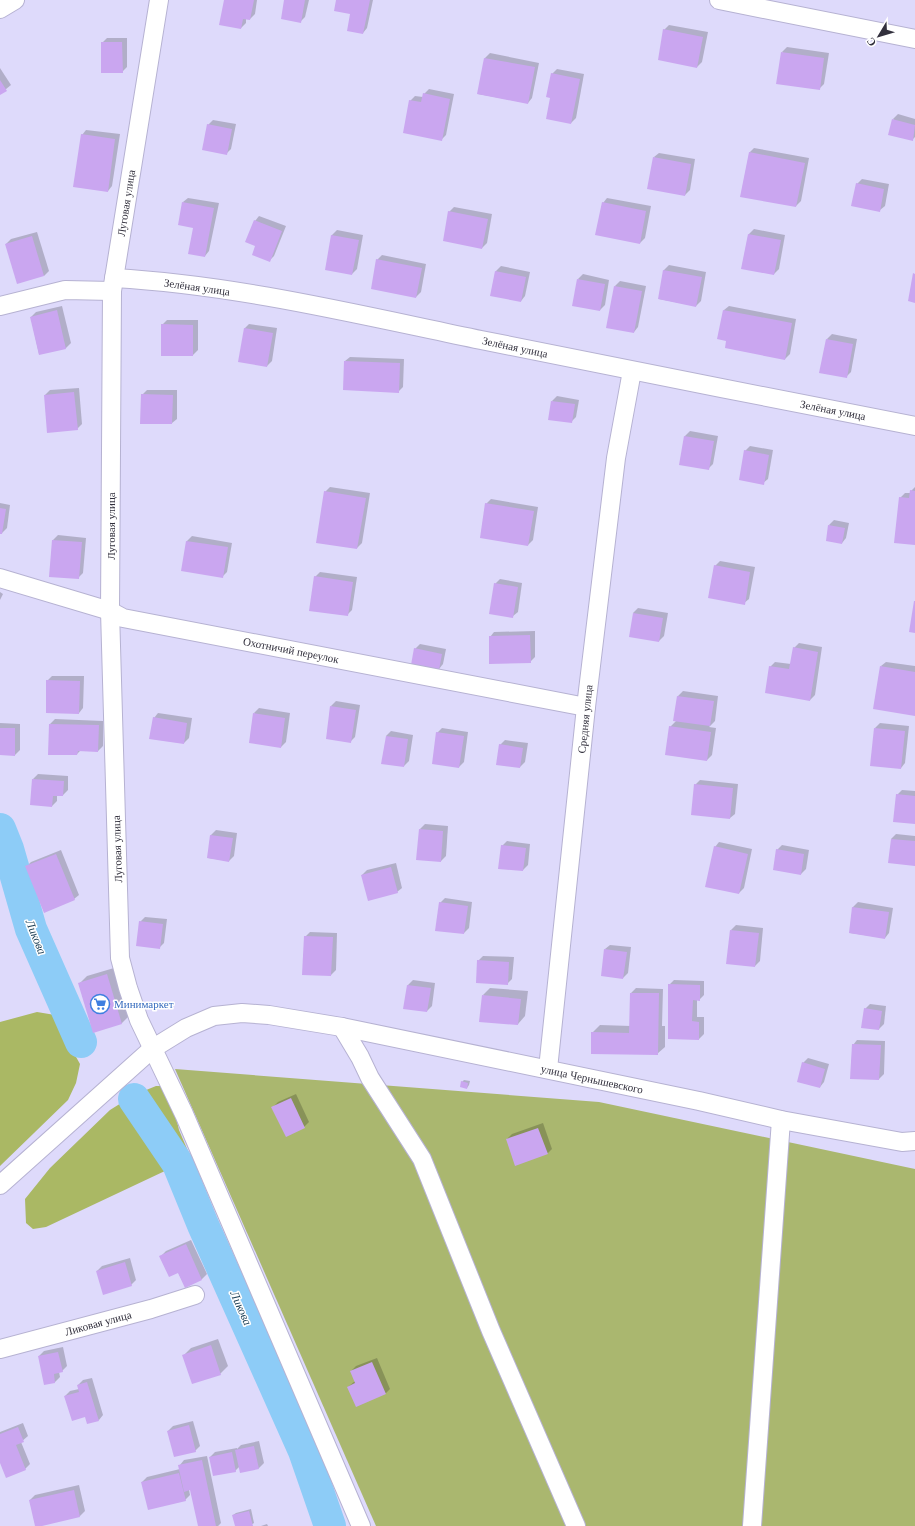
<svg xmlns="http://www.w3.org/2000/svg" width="915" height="1526" font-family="Georgia,serif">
	<rect width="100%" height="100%" fill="#dedafb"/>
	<path fill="#aab76f" d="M175,1069L599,1102L915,1169V1526H376Z"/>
	<g fill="#aab864">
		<path d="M37,1012L55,1015L69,1028L71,1048L80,1064L76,1083L68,1100L0,1166V1022Z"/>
		<path d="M156,1086H165L173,1105L179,1130L216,1217L220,1233L217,1249L210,1252L205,1247L177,1183L167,1170L46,1227L33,1229L26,1223L25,1199L50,1168L110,1110L134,1095Z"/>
	</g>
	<g fill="#0003">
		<path d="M225,0H257L255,14L250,19H246V23L241,28Z"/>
		<path d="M285,0H309L305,17L300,22Z"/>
		<path d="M337,0H373L367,28L363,33L351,13Z"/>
		<path d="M669,25L708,32L702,62L697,67L664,30Z"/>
		<path d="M107,38H127V67L122,72L102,43Z"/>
		<path d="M787,47L829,53L824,84L819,89L782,52Z"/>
		<path d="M490,53L539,63L532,98L528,103L478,94L485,58Z"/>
		<path d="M0,68L11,85L0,94Z"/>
		<path d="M557,69L584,74L576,118L571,123L552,97V74Z"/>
		<path d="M429,89L454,94L446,135L441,140L410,101L415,96L423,97L424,94Z"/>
		<path d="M898,114L915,119V137L912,140L893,119Z"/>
		<path d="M213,120L236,124L231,149L226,154L208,125Z"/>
		<path d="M86,130L120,134L112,186L108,191L82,135Z"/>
		<path d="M754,148L809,158L801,201L796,206L749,153Z"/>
		<path d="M659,153L695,159L690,190L685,195L654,157Z"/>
		<path d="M862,179L889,184L885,206L880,210L857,184Z"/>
		<path d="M188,198L219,203L209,251L205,256L194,227L183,202Z"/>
		<path d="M607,198L651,206L645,238L640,243L603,203Z"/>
		<path d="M454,207L492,214L487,243L482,248L449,212Z"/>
		<path d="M259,216L286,226L274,256L269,261L257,245L255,221Z"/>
		<path d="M754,229L785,235L779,269L774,274L742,268L749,234Z"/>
		<path d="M337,230L363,235L357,269L352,274L326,269L332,235Z"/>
		<path d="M37,232L49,271L44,276L6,244L11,239Z"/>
		<path d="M382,255L426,264L421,292L416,297L377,260Z"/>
		<path d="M669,265L706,272L701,301L696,306L659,299L664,270Z"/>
		<path d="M501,266L530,272L525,296L521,301L491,295L496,271Z"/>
		<path d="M583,274L609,280L605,305L600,310L578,279Z"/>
		<path d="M620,281L646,286L638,327L634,332L615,286Z"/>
		<path d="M62,306L71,343L66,348L39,354L31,317L36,312Z"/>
		<path d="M729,306L796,319L790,354L785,359L727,340L724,310Z"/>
		<path d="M167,320H198V350L193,355L162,325Z"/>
		<path d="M249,324L277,328L272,361L267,366L244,329Z"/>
		<path d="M832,334L857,339L851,372L846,377L827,339Z"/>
		<path d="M350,357L404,359L403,387L398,392L345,361Z"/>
		<path d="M79,388L82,424L77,429L45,395L50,390Z"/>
		<path d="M147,390H177V419L172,423L142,395Z"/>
		<path d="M557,396L579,400L576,417L571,422L552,401Z"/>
		<path d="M690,431L718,436L713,464L708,469L681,464L685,436Z"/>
		<path d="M750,446L773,450L768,479L763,483L745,451Z"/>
		<path d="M330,487L370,493L362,543L357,548L325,492Z"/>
		<path d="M915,487V544L900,498L905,493H911V491Z"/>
		<path d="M491,499L538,507L533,540L528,545L486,504Z"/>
		<path d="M0,503L10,505L7,528L2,533H0Z"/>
		<path d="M834,520L849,523L846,538L842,543L829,525Z"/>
		<path d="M58,535L86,538L83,573L78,578L53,540Z"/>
		<path d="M192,536L232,543L227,572L222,577L182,570L187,541Z"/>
		<path d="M720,561L755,567L749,599L744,603L715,566Z"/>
		<path d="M320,572L357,577L352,610L347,615L315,577Z"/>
		<path d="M500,579L522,583L518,612L513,616L495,584Z"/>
		<path d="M0,592L3,594L0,600Z"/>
		<path d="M638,608L668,613L664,636L659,641L633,613Z"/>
		<path d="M535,631V657L530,662L490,637L494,632Z"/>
		<path d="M799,643L822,647L815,695L810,700L770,667L775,662L791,664L794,648Z"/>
		<path d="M420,644L446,649L443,664L439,669L415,649Z"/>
		<path d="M886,662L915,666V715L881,666Z"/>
		<path d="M52,676H84L83,708L79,713L47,681Z"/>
		<path d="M683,691L718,696L715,721L709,727L716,728L712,755L707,760L670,727L676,721L678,696Z"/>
		<path d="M336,701L360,705L355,737L350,742L331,706Z"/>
		<path d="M259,708L290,713L286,742L281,747L254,713Z"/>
		<path d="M158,713L192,718L189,738L184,743L154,718Z"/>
		<path d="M55,719L103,721V746L98,751L81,750L77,754L50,724Z"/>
		<path d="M0,723L20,724V750L15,755L0,754Z"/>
		<path d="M880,723L909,726L905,763L901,768L875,728Z"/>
		<path d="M442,728L468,732L464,762L459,767L437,733Z"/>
		<path d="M391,731L413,735L409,761L404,766L386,736Z"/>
		<path d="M505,740L528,743L525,762L520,767L500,745Z"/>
		<path d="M38,774L68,776V790L63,795H57V801L52,806L33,779Z"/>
		<path d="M700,780L738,784L735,814L730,818L692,814L695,785Z"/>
		<path d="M902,790L915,791V823L897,795Z"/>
		<path d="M425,824L448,826L446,856L441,861L420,829Z"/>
		<path d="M216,830L237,833L234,856L229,861L208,858L211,835Z"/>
		<path d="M896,834L915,836V865L891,839Z"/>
		<path d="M507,841L530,844L528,865L523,870L502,846Z"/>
		<path d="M719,842L752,849L744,888L739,893L715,847Z"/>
		<path d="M782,845L809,850L806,869L801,874L777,850Z"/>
		<path d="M61,850L79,895L74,899L26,867L31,862Z"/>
		<path d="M396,863L402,888L397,892L362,875L367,870Z"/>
		<path d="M445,898L472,902L469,928L464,933L440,903Z"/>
		<path d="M858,902L893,908L889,933L885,938L850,933L853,907Z"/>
		<path d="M145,917L167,919L164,943L159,948L140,922Z"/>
		<path d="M736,925L763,928L760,961L755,966L731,930Z"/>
		<path d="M310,932L337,933L336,970L331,975L305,937Z"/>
		<path d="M610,945L631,947L628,973L623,978L605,949Z"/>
		<path d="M483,956L514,957L512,979L507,984L478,961Z"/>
		<path d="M114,968L129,1016L122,1023L94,1032L79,984L87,976Z"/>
		<path d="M413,980L435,983L432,1006L427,1011L405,1008L408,985Z"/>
		<path d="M674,980L704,981V995L699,1000L697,999V1017H704V1034L699,1039L669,985Z"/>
		<path d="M490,988L528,991L525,1016L518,1024L483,995Z"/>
		<path d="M636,988L663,989L662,1026H665V1047L657,1054L592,1033L600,1025L631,1026V993Z"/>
		<path d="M870,1004L886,1006L884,1024L879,1029L865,1009Z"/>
		<path d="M857,1040L885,1041L884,1074L879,1079L853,1045Z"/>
		<path d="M808,1058L829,1064L824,1082L820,1087L803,1063Z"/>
		<path d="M464,1080L470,1081L469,1085L467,1088L462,1082Z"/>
		<path d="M296,1094L309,1122L304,1127L273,1107L278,1102Z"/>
		<path d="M543,1123L552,1149L547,1154L507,1139L512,1134Z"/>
		<path d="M191,1240L207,1274L202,1279L185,1286L178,1272L161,1256L166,1251Z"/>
		<path d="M130,1258L136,1280L131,1285L97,1271L102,1266Z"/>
		<path d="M218,1339L228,1366L220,1374L184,1355L191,1348Z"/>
		<path d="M63,1347L67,1366L62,1371L59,1372L60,1377L55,1382L45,1384L39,1356L44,1351Z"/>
		<path d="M377,1358L390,1389L385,1394L348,1387L355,1381L351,1371L356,1366Z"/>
		<path d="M92,1378L103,1415L99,1420L86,1416L65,1396L70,1391L79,1389L78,1385L83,1380Z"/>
		<path d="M193,1421L200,1446L195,1451L168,1431L173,1426Z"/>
		<path d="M23,1423L28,1436L21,1442L30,1464L25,1469L0,1460V1432Z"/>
		<path d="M259,1441L264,1463L259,1468L241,1472L240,1466L235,1471L210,1457L215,1452L237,1448V1449L241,1445Z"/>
		<path d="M207,1456L221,1523L218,1526H199L191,1489L189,1490L190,1495L185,1500L142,1482L147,1477L180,1469V1465L184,1460Z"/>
		<path d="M79,1485L85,1511L80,1516L36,1526L30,1500L35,1495Z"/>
		<path d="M251,1509L254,1523L249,1526H236L233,1515L236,1513Z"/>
		<path d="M267,1524L268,1526H261Z"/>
	</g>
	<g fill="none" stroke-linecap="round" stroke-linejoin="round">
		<g stroke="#8dccf7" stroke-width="32">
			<path d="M0,829L8,849L31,929L81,1042"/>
			<path d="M134,1099L178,1164L203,1225L304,1451L330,1526"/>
		</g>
	</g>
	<g fill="#caa6f0">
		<path d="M224,0H254L250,20L243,19L241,29L219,25Z"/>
		<path d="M284,0H305L301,23L281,19Z"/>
		<path d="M336,0H370L363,34L347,31L350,14L334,11Z"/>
		<path d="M663,29L703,37L697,68L658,60Z"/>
		<path d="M101,42H122L123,73H101Z"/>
		<path d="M781,52L824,58L820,90L776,84Z"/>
		<path d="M484,58L535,67L528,104L477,94Z"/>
		<path d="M551,73L580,79L571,124L546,119L550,98L546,97Z"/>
		<path d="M0,80L7,91L0,95Z"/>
		<path d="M423,93L450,99L442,141L403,133L409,100L421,102Z"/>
		<path d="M892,119L915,125L913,141L888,135Z"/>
		<path d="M207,124L232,129L227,155L202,150Z"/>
		<path d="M81,134L115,139L108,192L73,187Z"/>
		<path d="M749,152L805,163L796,207L740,197Z"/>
		<path d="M653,157L691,164L685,196L647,189Z"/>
		<path d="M856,183L884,189L880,212L851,206Z"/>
		<path d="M182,202L214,208L205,257L188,254L193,228L178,225Z"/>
		<path d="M602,202L646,211L640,244L595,235Z"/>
		<path d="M448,211L488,219L482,249L443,241Z"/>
		<path d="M254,220L282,231L270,262L252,255L255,246L245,242Z"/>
		<path d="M748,234L781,240L774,275L741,269Z"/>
		<path d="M331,235L359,240L352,275L325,270Z"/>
		<path d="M32,236L44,276L17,284L5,244Z"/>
		<path d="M376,259L422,268L416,298L371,289Z"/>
		<path d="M663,270L702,277L696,307L658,299Z"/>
		<path d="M495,271L526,277L521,302L490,296Z"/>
		<path d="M913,273L915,274V303L908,301Z"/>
		<path d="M577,279L605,284L600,311L572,306Z"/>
		<path d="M614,286L642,291L634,333L606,328Z"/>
		<path d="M57,310L66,349L39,355L30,317Z"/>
		<path d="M723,310L792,323L785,360L725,348L726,341L717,339Z"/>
		<path d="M161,324L193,325V356H161Z"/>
		<path d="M244,328L273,333L267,367L238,362Z"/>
		<path d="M826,339L853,344L847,378L819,373Z"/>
		<path d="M344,361L400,363L399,393L343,390Z"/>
		<path d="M74,392L78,430L47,433L44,395Z"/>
		<path d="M141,394L173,395L172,424H140Z"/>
		<path d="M551,401L575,404L572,423L548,420Z"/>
		<path d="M684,436L714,441L709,470L679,465Z"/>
		<path d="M744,450L769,455L764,485L739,480Z"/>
		<path d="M910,490L915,491V545L894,543L899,497L909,498Z"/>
		<path d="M324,491L366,498L357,549L316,543Z"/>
		<path d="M485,503L534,511L528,546L480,538Z"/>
		<path d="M0,508L6,509L2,534H0Z"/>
		<path d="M828,525L845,528L842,544L826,541Z"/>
		<path d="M52,540L82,542L79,579L49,577Z"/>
		<path d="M186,541L228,547L223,578L181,571Z"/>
		<path d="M714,565L750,572L745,605L708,598Z"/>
		<path d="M314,576L353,582L348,616L309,611Z"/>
		<path d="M494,583L518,587L513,618L489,614Z"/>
		<path d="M914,601H915V633L909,632Z"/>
		<path d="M633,613L663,618L659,642L629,637Z"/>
		<path d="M530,635L531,663L489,664V636Z"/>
		<path d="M793,647L818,652L810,701L765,693L769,666L789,669Z"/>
		<path d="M414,648L442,654L439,670L411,665Z"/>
		<path d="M880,666L915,672V716L873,709Z"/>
		<path d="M46,680L80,681L79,714L46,713Z"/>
		<path d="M677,696L714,701L710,726L673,721Z"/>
		<path d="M330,706L356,710L351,743L326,739Z"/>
		<path d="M253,713L285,718L281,748L249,743Z"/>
		<path d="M153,717L187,723L184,744L149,739Z"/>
		<path d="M49,724L99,725L98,752L78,751L77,755H48Z"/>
		<path d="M669,726L711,732L707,761L665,755Z"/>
		<path d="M0,728H15V756L0,755Z"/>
		<path d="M874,728L905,731L901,769L870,766Z"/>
		<path d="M436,732L464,736L459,768L432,764Z"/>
		<path d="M386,736L408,739L404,767L381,764Z"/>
		<path d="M499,744L523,748L520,768L496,765Z"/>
		<path d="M32,779L64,781L63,796H53L52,807L30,805Z"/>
		<path d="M694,784L733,788L730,819L691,815Z"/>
		<path d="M896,794L915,796V824L893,822Z"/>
		<path d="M419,829L443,831L441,862L416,860Z"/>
		<path d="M210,835L233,838L229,862L207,858Z"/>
		<path d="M891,839L915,841V866L888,863Z"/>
		<path d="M501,845L526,848L523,871L498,869Z"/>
		<path d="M714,846L748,854L739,894L705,887Z"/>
		<path d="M776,849L804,854L801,875L773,870Z"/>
		<path d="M56,854L75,900L44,913L25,866Z"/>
		<path d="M391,867L398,893L368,901L361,875Z"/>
		<path d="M439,902L468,906L464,934L435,931Z"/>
		<path d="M852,907L889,912L885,939L849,933Z"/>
		<path d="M139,921L163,924L160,949L136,946Z"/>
		<path d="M730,930L759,933L755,967L726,964Z"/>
		<path d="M304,936L333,937L331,976L302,975Z"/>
		<path d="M604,949L627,952L623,979L601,976Z"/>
		<path d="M477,960L509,962L508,985L476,983Z"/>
		<path d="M107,974L122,1024L93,1033L78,983Z"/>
		<path d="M668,984L700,985V1001L693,1000L692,1021L699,1022V1040L668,1039Z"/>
		<path d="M407,985L431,988L427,1012L403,1009Z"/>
		<path d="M630,993H659L658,1055L591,1054V1032L629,1033Z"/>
		<path d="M482,995L521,999L518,1025L479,1022Z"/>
		<path d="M864,1008L882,1011L879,1030L861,1028Z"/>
		<path d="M852,1044L881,1045L879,1080L850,1079Z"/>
		<path d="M802,1062L825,1069L820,1088L797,1082Z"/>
		<path d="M461,1081L468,1083L467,1089L460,1087Z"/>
		<path d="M291,1098L305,1128L286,1137L271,1107Z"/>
		<path d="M538,1128L548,1154L515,1166L506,1139Z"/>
		<path d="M186,1244L202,1280L185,1288L178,1273L169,1277L159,1256Z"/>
		<path d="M125,1262L132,1286L103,1295L96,1271Z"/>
		<path d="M211,1345L221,1375L192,1384L182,1355Z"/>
		<path d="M58,1352L63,1372L54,1374L55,1383L44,1385L38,1356Z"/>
		<path d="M372,1362L386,1394L356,1407L347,1387L355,1383L350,1371Z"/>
		<path d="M87,1382L99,1421L87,1424L85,1417L72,1421L64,1396L79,1392L77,1385Z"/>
		<path d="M189,1425L196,1452L174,1457L167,1431Z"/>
		<path d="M18,1427L24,1442L16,1445L26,1470L6,1478L0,1463V1434Z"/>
		<path d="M254,1446L259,1469L240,1473L235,1450Z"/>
		<path d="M232,1452L236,1472L213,1476L209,1457Z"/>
		<path d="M202,1460L216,1526H198L190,1490L184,1492L178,1465Z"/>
		<path d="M179,1473L186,1501L148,1510L141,1482Z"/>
		<path d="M74,1490L80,1517L42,1526H35L29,1500Z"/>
		<path d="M249,1511L253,1526H235L232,1515Z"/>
	</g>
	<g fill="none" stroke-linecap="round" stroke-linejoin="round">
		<defs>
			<g id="minor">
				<path d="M159,0L112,291L110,611L120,958L128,988L139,1020L184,1114L361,1526"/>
				<path d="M719,0L915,39"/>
				<path d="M0,9L15,0"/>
				<path d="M114,278C238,285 360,315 481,340C626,369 770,398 915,426"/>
				<path d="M0,306L65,290L112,291"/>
				<path d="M0,578L110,611L123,618L586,707"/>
				<path d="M342,1027L360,1057L370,1078L422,1159L491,1331L576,1526"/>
				<path d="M548,1069L586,707L616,458L632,371"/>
				<path d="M0,1185L152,1049L186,1028L214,1016L242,1013L269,1015L342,1027L699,1101L781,1120L902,1142L915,1141"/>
				<path d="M0,1349L151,1309L195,1295"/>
				<path d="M752,1526L781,1120"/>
			</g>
		</defs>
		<use href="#minor" stroke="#b6b2d2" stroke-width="20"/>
		<use href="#minor" stroke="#fff" stroke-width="18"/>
	</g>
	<defs>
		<symbol id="supermarket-ring" viewBox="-11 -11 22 22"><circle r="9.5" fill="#fff" stroke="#3f7fe0" stroke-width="1.5"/><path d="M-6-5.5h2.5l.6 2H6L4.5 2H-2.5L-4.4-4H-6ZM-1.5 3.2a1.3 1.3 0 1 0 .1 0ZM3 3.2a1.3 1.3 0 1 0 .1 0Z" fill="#3f7fe0"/></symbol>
	</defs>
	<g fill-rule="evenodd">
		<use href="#supermarket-ring" x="89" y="993" width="22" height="22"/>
	</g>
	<g text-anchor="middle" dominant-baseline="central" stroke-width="3" stroke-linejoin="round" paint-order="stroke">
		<g font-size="11" fill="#32303d" stroke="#fff">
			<text transform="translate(126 203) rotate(-81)">Луговая улица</text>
			<text transform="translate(197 287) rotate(8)">Зелёная улица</text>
			<text transform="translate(515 347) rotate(12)">Зелёная улица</text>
			<text transform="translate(833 410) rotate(11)">Зелёная улица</text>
			<text transform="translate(111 526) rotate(-90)">Луговая улица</text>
			<text transform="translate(291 650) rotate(11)">Охотничий переулок</text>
			<text transform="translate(585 719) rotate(-84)">Средняя улица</text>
			<text transform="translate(117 849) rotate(-92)">Луговая улица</text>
			<text transform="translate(592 1079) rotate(12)">улица Чернышевского</text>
			<text transform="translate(98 1323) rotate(-15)">Ликовая улица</text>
		</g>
		<g font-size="11" fill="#366cbe" stroke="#fff" text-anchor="start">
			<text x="114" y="1004">Минимаркет</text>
		</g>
		<g font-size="12" font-style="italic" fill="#1c3f55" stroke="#fff">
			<text transform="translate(36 937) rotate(68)">Ликова</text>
			<text transform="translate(241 1308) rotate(66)">Ликова</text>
		</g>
	</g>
	<g transform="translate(879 36) rotate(232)" stroke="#ffffff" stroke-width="3" paint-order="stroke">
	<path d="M0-3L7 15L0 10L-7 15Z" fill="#32303d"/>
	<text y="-6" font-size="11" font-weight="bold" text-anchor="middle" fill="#32303d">С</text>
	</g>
</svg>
